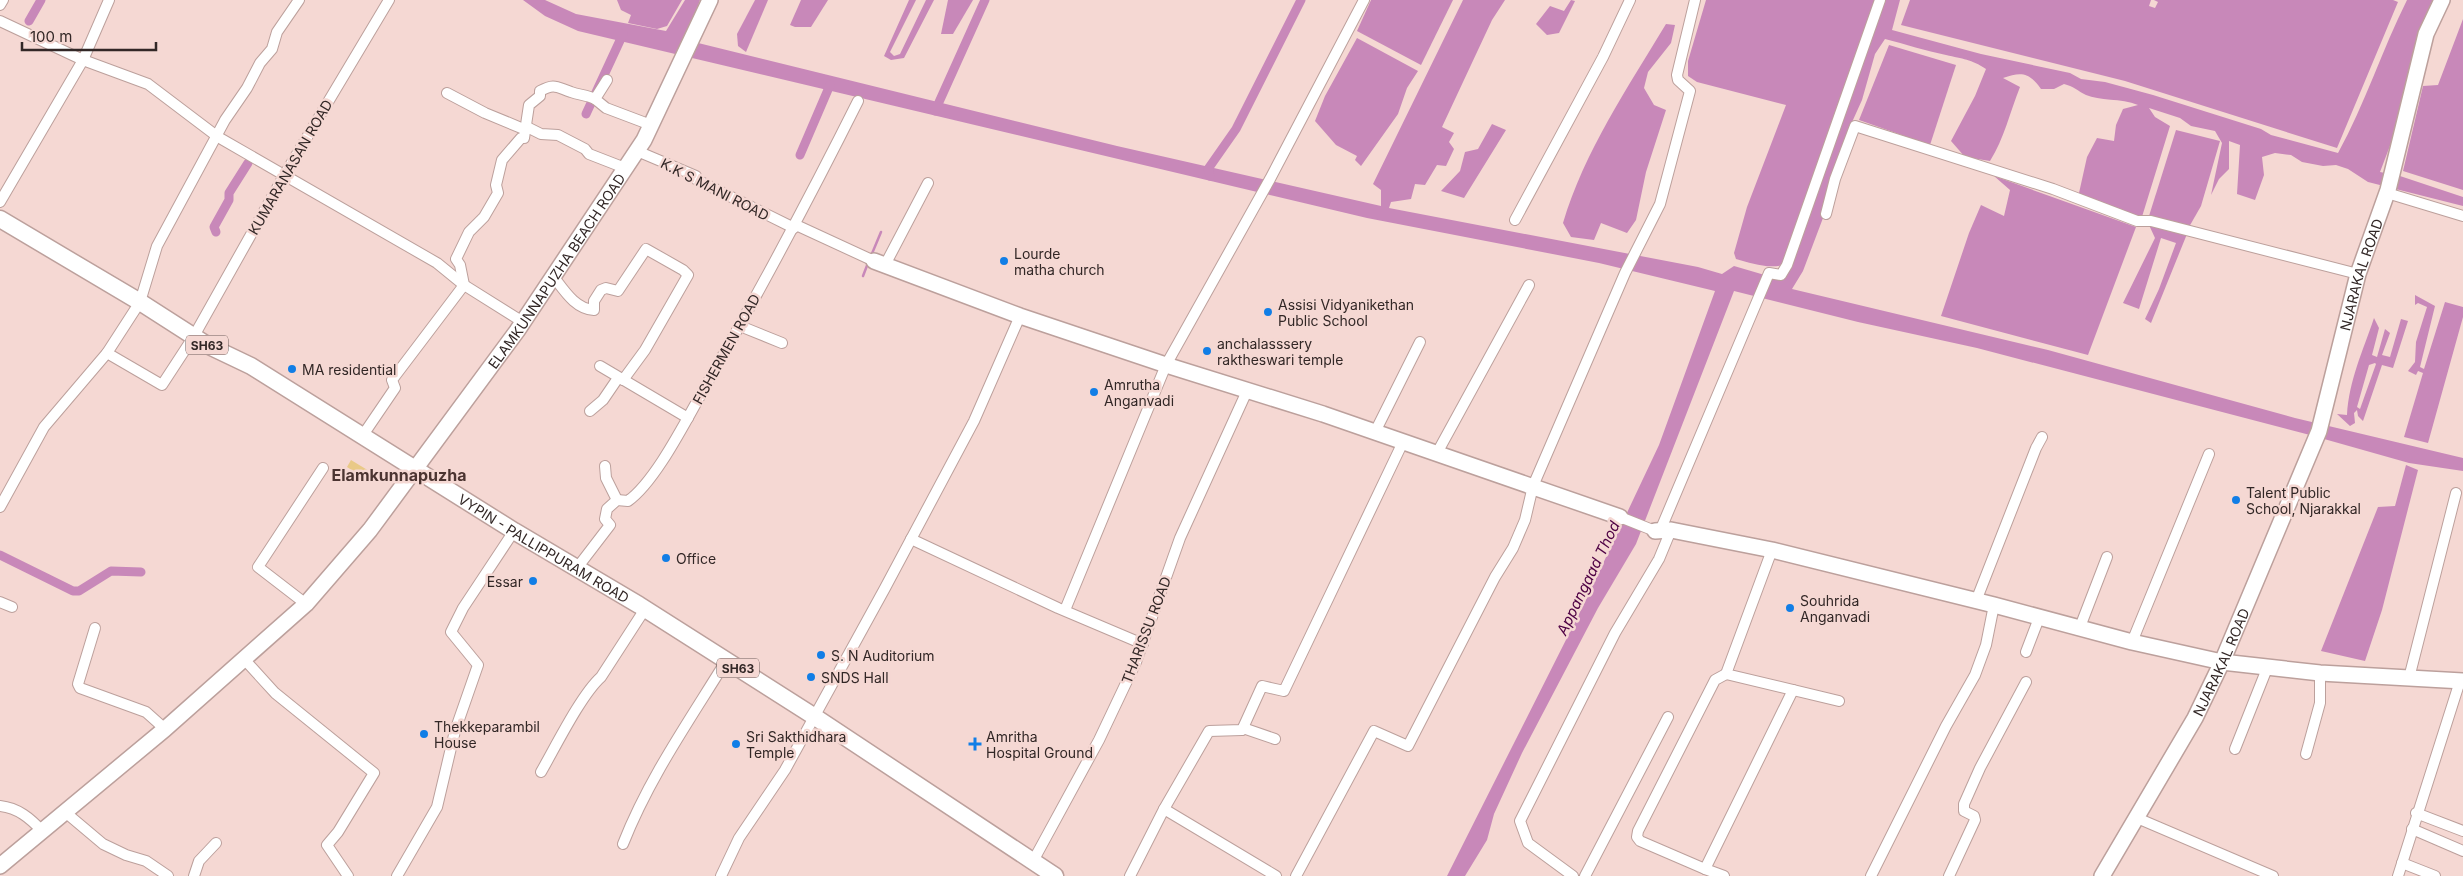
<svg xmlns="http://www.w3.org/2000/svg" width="2463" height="876" font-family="Inter,sans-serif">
	<rect width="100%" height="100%" fill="#f5d8d3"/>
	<path fill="#e9c987" d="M351,460L374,474L369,481L347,467Z"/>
	<g fill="#c888b9" fill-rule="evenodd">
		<path d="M523,0H545L576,14L666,31L685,0H700L686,40L1117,146L1381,206V190L1373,184L1463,0H1505L1492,20L1442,127L1454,133L1449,142L1454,149L1446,166L1437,165L1425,185L1415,184L1411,199L1391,202L1389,208L1698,267L1722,274L1734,266L1782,280L1810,207L1882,0H1900L1892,30L1981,54L2070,73L2081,79L2105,82L2153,95L2261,129L2271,135L2338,153C2365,104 2382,50 2407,0H2433L2396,130L2380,172L2400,176L2463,197V206L2368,182L2348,169L2336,165L2323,166L2302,162L2291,155L2275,153L2262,157L2264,175L2255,200L2237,194L2240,145L2229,141V169L2219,179L2211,195L2222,143L2215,131L2191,126L2180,118L2149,108L2155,117L2170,126L2141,220L2089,199L2079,193L2087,157L2097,138L2114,141L2116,125L2123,109L2138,105C2121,98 2099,101 2086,95C2078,91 2073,86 2064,84L2054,89H2041C2029,72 2021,72 2003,78L2020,87C2010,112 2004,139 1990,161L1965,157L1951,141L1975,96L1986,69C1971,59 1963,59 1946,55C1926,51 1905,44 1885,39L1875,54L1862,100L1848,131L1825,201L1823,218L1803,271L1792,289L2048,350L2295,418L2463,458V471L2409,463L2310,435L1977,348L1858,322L1734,291L1636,544L1598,608L1522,753L1494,814L1487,840L1465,876H1447L1582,608L1659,445L1715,291L1599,263L1367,218L578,31L545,16Z"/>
		<path d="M617,0H682L667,26L657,29L628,23L631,15L621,10Z"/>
		<path d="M755,0H768L746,52L738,46L737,34Z"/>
		<path d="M801,0H828L811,27H795L790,25Z"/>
		<path d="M909,0H916L890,52L894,56L900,54L926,0H934L904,58L891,60L884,56Z"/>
		<path d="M948,0H973L953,34H941Z"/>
		<path d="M1371,0H1453L1421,65L1357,31Z"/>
		<path d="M1571,0L1575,1L1559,33L1547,35L1536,24L1550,6L1564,11Z"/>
		<path d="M1706,0H1876L1863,47L1833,120L1814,182L1783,265C1767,269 1751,263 1736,259L1734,253L1747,207L1786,105L1697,82L1688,76V61Z"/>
		<path d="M1910,0H2151L2149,6L2155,8L2158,2L2154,0H2393L2398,2L2337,148L2125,81L1901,25Z"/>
		<path d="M2463,19V190L2403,171L2423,86L2438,85Z"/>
		<path d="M1666,24L1675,25L1671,43L1648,72L1644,88L1654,105L1666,110L1646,172L1636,220L1627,233L1601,223L1594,240L1571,237L1563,223C1584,152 1628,87 1666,24Z"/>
		<path d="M1357,38L1418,71L1407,88L1398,114L1361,166L1355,160L1357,156L1336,145L1315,121L1325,96Z"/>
		<path d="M1889,45L1956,65L1930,145L1859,120Z"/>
		<path d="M1492,124L1506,130L1464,198L1441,191L1460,171L1465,152L1478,149Z"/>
		<path d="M2176,130L2220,141L2201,206L2189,227L2149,216Z"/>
		<path d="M1994,176L2136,227L2088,355L1941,316L1969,233L1981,205L2004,216L2010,190Z"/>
		<path d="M2149,225L2187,234L2151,323L2145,319L2159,289L2176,243L2161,238L2139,309L2123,303L2155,238Z"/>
		<path d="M2415,295L2435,306L2420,367L2424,369L2445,302L2463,307V317L2428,443L2404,437L2423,373L2418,371L2416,375L2408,371L2415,362L2416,342L2427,307L2418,303L2415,305Z"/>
		<path d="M2374,318L2379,328L2372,355L2377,357L2385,329L2390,333L2382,355L2390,357L2401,319L2408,321L2393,368L2382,365L2363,421L2358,416L2357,410L2354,413L2355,423L2350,426L2337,414L2347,415C2349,380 2363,351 2374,318ZM2375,363L2376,364L2360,409L2357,407L2369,365Z"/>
		<path d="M2406,465L2418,470L2382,610L2365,661L2321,651L2378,507L2395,506Z"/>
	</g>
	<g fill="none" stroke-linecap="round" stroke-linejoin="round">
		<g stroke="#c888b9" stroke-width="2.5">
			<path d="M871,256L881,232"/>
			<path d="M863,276L868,263"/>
		</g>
		<g stroke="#c888b9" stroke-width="9">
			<path d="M29,21L41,0"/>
			<path d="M935,111L985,0"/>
			<path d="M586,114L623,34"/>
			<path d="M800,155L830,85"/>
			<path d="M1210,176L1208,169L1236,129L1301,0"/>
			<path d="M216,232L214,227L229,200V193L248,163"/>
			<path d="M0,555L73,591H79L111,571L141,572"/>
		</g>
		<defs>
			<g id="street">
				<path d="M0,5L3,0"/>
				<path d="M0,21L83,60L109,0"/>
				<path d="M607,80L595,99L606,108L651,125"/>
				<path d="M447,93L485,113L526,130"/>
				<path d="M527,127L541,134L558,135L585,149L589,154L625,168"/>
				<path d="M637,151L696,176L697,180L794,228"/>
				<path d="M2387,193L2463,216"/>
				<path d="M0,202L83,60L148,84L218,137L437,263L464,285L523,322"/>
				<path d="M1826,214L1835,179L1855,126L2053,189L2137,221H2151L2358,274"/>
				<path d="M1515,220L1603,57L1630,0"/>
				<path d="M796,225L874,261"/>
				<path d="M885,265L928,183"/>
				<path d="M553,276C564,290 575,309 594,310V301L601,290L606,288L618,291L646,249L683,270L688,275L645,350L623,380"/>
				<path d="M740,326L782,343"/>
				<path d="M107,353L140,302L157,246L225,120L247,88L260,63L272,49L277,32L299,0"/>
				<path d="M600,366L688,418"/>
				<path d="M590,411L603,400L618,378"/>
				<path d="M1375,432L1420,342"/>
				<path d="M363,435L395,388L392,380L464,285L460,265L456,259L469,232L484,217L498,193L496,185L502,160L521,138H524L529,105L540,96V91C555,83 556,87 571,92C579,95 587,95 595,99"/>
				<path d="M1437,453L1529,285"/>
				<path d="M605,466L606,478L617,500"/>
				<path d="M0,507L44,427L107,353L162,385L194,336L285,174L389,0"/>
				<path d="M1620,517L1655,531"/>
				<path d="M1660,531L1769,273L1781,275L1787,265L1880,0"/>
				<path d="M911,539L1058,608L1143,644"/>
				<path d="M1772,550L1726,674L1839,701"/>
				<path d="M577,568L610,525L605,519L607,509L617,500L628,501C656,481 686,420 704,389C758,294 809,199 858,101"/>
				<path d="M1976,601L2036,448L2042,437"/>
				<path d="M0,602L12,607"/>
				<path d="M306,604L258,567L323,468"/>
				<path d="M1065,610L1166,365L1270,179L1364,0"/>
				<path d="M2080,627L2107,557"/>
				<path d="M95,628L78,684L80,688L146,712L165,729"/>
				<path d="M2132,642L2209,454"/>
				<path d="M2026,652L2039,618"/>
				<path d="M244,659L275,693L374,773L338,832L327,845L348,876"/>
				<path d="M1726,674L1715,680L1638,831L1637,837L1640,841L1705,869L1793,690"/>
				<path d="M2409,678L2456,493"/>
				<path d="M1242,730L1243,728L1275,739"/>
				<path d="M2235,749L2268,666"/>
				<path d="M2306,754L2320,703V673"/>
				<path d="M541,772C556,746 581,695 601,677L645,609"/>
				<path d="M0,806C18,808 30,818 42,831"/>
				<path d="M1164,809L1276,876"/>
				<path d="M65,812L103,844L126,855L146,861L168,876"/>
				<path d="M2416,813L2463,831"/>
				<path d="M2137,818L2273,876"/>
				<path d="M2412,829L2463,851"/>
				<path d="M623,844C649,778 689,721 726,661"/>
				<path d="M1032,863L1099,740L1136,662L1180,538L1247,391"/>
				<path d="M2402,863L2435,876"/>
				<path d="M1705,869L1724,876"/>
				<path d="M194,876L199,861L216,843"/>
				<path d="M397,876L437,807L455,731L478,665L451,632L463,608L514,531"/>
				<path d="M721,876L739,838L785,770L885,588L974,421L1020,316"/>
				<path d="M1130,876L1164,809L1209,731L1242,730L1262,686L1284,691L1403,442"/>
				<path d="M1296,876L1374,731L1408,746L1495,577L1513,548L1525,520L1533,486L1625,273L1660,204L1690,91L1678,80L1677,75L1695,0"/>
				<path d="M1573,876L1528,843L1520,821L1615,633L1659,559L1671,530"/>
				<path d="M1585,876L1668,717"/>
				<path d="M1871,876L1946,726L1975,675L1986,645L1994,605"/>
				<path d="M1949,876L1975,820L1974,816L1964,811V804L1980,768L2026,682"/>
				<path d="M2398,876L2460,681"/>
			</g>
			<g id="secondary">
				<path d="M874,261L1020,316L1166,365L1323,414L1620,517"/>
				<path d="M1655,531L1671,530L1772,550L1994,605L2132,642L2222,662L2320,673L2463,681"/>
				<path id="s1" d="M0,866L165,729L306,604L370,530L517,331L644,140L710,0"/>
				<path id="s2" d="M2102,876L2195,718L2222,662L2319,431L2358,274L2388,190L2426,34L2442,0"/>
			</g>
			<g id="primary">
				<path id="s3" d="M0,219L140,302L207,345L251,366L514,531L639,605L815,717L1055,876"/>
			</g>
		</defs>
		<use href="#street" stroke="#bca09c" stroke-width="12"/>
		<use href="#secondary" stroke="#bca09c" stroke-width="18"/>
		<use href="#primary" stroke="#bca09c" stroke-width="19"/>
		<use href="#street" stroke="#fff" stroke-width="10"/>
		<use href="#secondary" stroke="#fff" stroke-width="15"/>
		<use href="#primary" stroke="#fff" stroke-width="16"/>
	</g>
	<g fill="#117ee6" stroke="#f5d8d3" stroke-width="2">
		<circle cx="1004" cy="261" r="5"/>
		<circle cx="1268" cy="312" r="5"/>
		<circle cx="1207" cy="351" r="5"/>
		<circle cx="292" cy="369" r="5"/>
		<circle cx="1094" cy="392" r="5"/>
		<circle cx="2236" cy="500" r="5"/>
		<circle cx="666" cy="558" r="5"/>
		<circle cx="533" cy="581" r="5"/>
		<circle cx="1790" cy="608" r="5"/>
		<circle cx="821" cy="655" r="5"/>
		<circle cx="811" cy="677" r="5"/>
		<circle cx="424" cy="734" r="5"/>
		<circle cx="736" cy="744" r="5"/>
		<path d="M972.5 736.5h5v5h5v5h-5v5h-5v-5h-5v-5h5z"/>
	</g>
	<g text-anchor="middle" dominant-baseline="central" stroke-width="5" stroke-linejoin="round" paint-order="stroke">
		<g fill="#f5d8d3" stroke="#6c5c5a" stroke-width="1">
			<rect x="186" y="335.5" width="42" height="19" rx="4"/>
			<rect x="717" y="658.5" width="42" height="19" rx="4"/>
		</g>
		<g font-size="12" font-weight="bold" fill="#322726">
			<text x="207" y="345">SH63</text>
			<text x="738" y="668">SH63</text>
		</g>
		<g font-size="14" fill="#322726" stroke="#f5d8d3">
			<text transform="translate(290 167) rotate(-60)">KUMARANASAN ROAD</text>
			<text transform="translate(715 189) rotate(27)">K.K S MANI ROAD</text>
			<text stroke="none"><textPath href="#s1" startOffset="820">ELAMKUNNAPUZHA BEACH ROAD</textPath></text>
			<text stroke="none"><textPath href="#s2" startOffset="658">NJARAKAL ROAD</textPath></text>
			<text transform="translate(726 349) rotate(-61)">FISHERMEN ROAD</text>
			<text stroke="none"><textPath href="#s3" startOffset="636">VYPIN - PALLIPPURAM ROAD</textPath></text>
			<text transform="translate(1146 630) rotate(-69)">THARISSU ROAD</text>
			<text stroke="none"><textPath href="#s2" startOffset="245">NJARAKAL ROAD</textPath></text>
		</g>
		<g font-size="14" fill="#322726" stroke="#f5d8d3" text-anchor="start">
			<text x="1014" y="253">Lourde<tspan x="1014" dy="16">matha church</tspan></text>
			<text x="1278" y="304">Assisi Vidyanikethan<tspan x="1278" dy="16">Public School</tspan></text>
			<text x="1217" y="343">anchalasssery<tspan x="1217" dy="16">raktheswari temple</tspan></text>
			<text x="302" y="369">MA residential</text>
			<text x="1104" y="384">Amrutha<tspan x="1104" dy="16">Anganvadi</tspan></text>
			<text x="2246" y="492">Talent Public<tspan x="2246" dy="16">School, Njarakkal</tspan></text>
			<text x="676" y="558">Office</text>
			<text x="523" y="581" text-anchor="end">Essar</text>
			<text x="1800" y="600">Souhrida<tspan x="1800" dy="16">Anganvadi</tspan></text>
			<text x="831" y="655">S. N Auditorium</text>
			<text x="821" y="677">SNDS Hall</text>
			<text x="434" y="726">Thekkeparambil<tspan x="434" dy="16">House</tspan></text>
			<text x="746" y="736">Sri Sakthidhara<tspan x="746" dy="16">Temple</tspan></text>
			<text x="986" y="736">Amritha<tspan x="986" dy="16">Hospital Ground</tspan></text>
		</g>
		<g font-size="15" font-style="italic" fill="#4e0044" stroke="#f5d8d3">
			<text transform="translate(1588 578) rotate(-64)">Appangaad Thod</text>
		</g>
		<g font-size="16" font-weight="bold" fill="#4b3431" stroke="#f5d8d3">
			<text x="399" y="475">Elamkunnapuzha</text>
		</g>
	</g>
	<path d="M22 42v8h134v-8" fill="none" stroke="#322726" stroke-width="2.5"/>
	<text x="30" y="42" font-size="15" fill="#322726" stroke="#f5d8d3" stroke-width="4" paint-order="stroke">100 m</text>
</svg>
